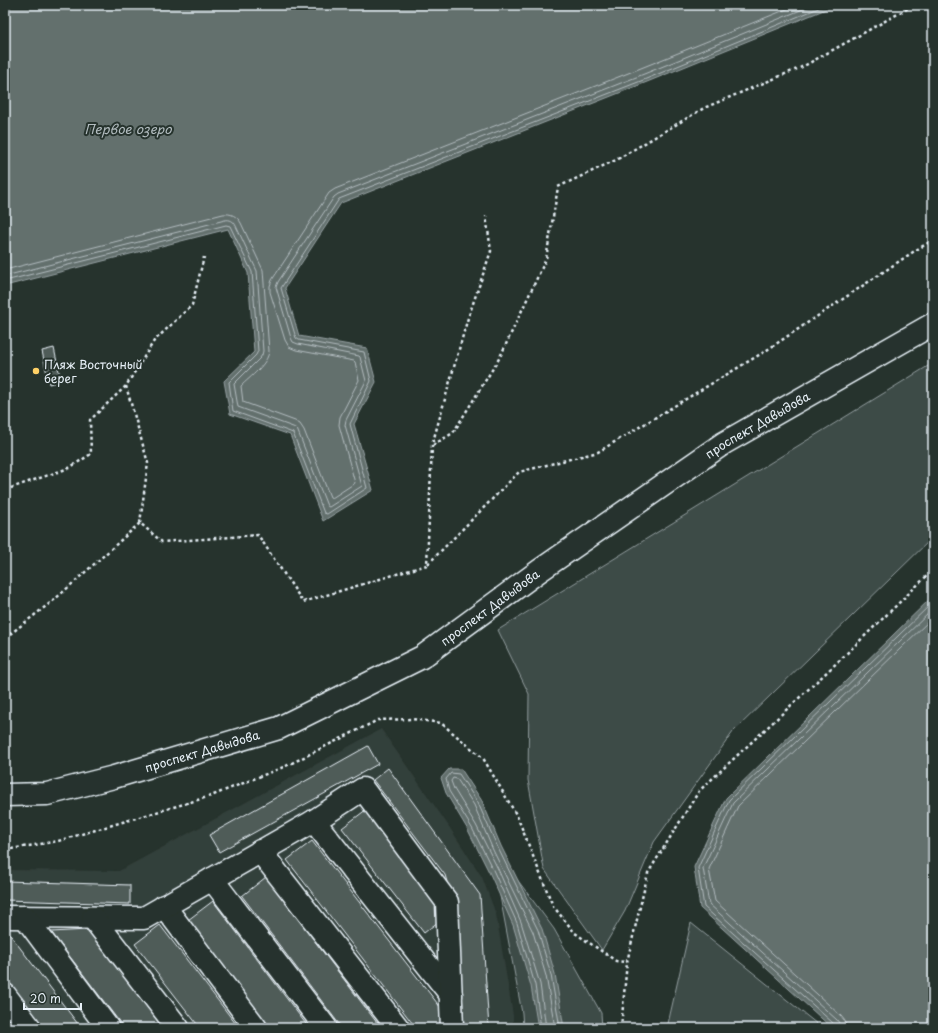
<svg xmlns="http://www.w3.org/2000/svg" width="938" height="1033" font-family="'Playpen Sans',sans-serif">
	<rect width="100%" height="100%" fill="#26332d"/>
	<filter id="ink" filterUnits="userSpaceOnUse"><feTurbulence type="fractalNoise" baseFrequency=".025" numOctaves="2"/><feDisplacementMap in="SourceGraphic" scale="8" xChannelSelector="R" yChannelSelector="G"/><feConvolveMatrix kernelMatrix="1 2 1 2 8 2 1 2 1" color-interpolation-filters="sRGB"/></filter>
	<g filter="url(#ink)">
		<path fill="#333f3a" d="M381,729L448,825L482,877L496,914L513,1015V1028H5V870L119,871Z"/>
		<g fill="#3e4b47" stroke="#939ea0">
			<path d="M933,363V537L733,732L654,842L625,911L602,950L544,869L528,780L529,694L498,630Z"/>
			<path d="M490,843L554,929L601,1013L602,1028H523L522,1013Z"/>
			<path d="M691,923L822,1028H667Z"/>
		</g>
		<g fill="#636f6d" stroke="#98a3a5">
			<path d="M5,5H836L647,82L341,203L285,288L299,336L367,348L376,382L354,424L373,490L323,521L290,435L230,414L224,381L254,352L248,273L228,229L5,286Z"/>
			<path d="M933,596V1028H832L700,908L694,867L726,798Z"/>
			<path d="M449,769H461L482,801L501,846L542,929L555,974L564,1028H538L531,986L513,925L490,874L468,830L446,793L441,778Z"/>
		</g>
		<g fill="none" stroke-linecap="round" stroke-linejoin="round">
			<g stroke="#b3bdc0" stroke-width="1">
				<path d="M5,270L223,214C231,213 237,216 241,223L263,270L269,351C268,364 250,377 241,386L243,402L295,421L300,424L304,430L330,497L332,498L355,483L339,425L340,417L359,380L355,362L354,361L296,350L289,347L285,340L270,292V286L272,280L329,193L335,189L641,68L797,5"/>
				<path d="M5,276L225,220C230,219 234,221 236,226L257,271L263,351L262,355L260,358L234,384L238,407L293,427L297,429L327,506L329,507L362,486L345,425L346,420L366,381L360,357L359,356L298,344L293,342L291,338L276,287L278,282L334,197L338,194L644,74L813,5"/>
				<path d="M5,281L226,225L230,226L252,272L258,351L256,355L229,382L233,411L293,433L324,513L327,514L367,488L350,424L371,381L364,352L299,340L296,338L281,288L339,199L646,79L826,5"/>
				<path d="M541,1028L535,985L517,923L494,872L472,828L449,791L446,779L451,773L459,774L478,803L498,848L538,930L551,975L560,1028"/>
				<path d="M546,1028L540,984L521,922L498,869L476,825L454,789L451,781L453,778L457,779L474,805L493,850L533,932L546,976L555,1028"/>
				<path d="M835,1028L833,1023L704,907L698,868L729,800L933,602"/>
				<path d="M840,1028L839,1023L837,1020L709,904L703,868L733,803L933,609"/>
				<path d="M846,1028L845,1021L841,1016L715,901L709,869L738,806L933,617"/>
			</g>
		</g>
		<g fill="#505c59" stroke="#e8f1f8">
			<path d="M54,348L61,381L49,384L42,351Z"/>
			<path d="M368,746L378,764L219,852L209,835Z"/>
			<path d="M388,768L480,895L489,1028H464L458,920L445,875L373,780Z"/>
			<path d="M367,809L448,914L424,933L342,828Z"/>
			<path d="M312,841L451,1021L442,1028H416L287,860Z"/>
			<path d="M266,877L381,1028H342L242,896Z"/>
			<path d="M5,881L130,885V904L5,900Z"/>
			<path d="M213,901L309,1028H270L188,920Z"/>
			<path d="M160,925L239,1028H200L135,944Z"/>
			<path d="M5,928L81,1028H42L5,979Z"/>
			<path d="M88,930L163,1028H124L51,932Z"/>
			<path d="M5,1020L11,1028H5Z"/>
		</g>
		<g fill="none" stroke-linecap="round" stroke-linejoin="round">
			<defs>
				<g id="minor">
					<path id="s1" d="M5,795L47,794L114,777L279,728L422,657L539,571L724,443L933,324"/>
					<path d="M314,821L451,995"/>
					<path d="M260,851L398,1028"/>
					<path d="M212,879L326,1028"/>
					<path d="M164,906L256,1028"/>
					<path d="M5,917L144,918L314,821L363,789L447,902L452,1028"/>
					<path d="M25,917L108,1028"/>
					<path d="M93,918L178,1028"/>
					<path d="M5,995L30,1028"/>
				</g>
			</defs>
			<use href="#minor" stroke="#e8f1f8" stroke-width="25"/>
			<g stroke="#e8f1f8" stroke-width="2.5" stroke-dasharray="3 3" stroke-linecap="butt">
				<path d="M126,386L148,463L140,523"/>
				<path d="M433,445L453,433L500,357L546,259L558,187L616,160L704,108L802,67L914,5"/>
				<path d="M5,490L69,468L91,454L90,420L126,386L154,341L192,305L204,257"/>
				<path d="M428,564L519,472L598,452L764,352L916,250L933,240"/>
				<path d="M5,638L54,600L140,523L162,542L258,535L303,602L427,565L432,445L467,321L491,251L486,216"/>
				<path d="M5,850L58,841L211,796L286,766L378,720L412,719L441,723L483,758L517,816L553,906L575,933L616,961L627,962"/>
				<path d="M621,1028L627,962L648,873L699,791L843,657L933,570"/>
			</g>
			<use href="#minor" stroke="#26332d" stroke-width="22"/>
		</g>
	</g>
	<circle fill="#ffd166" stroke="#26332d" stroke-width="1.5" cx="36" cy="371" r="4"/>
	<g text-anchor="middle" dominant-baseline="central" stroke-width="4" stroke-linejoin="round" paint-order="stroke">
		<g font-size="12" fill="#e8f1f8" stroke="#26332d" text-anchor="start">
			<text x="44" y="364">Пляж Восточный<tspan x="44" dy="14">берег</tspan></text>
		</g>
		<g font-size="12" fill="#e8f1f8" stroke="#26332d">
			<text stroke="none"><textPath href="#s1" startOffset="851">проспект Давыдова</textPath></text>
			<text stroke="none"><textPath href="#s1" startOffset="527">проспект Давыдова</textPath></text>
			<text stroke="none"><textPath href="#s1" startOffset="203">проспект Давыдова</textPath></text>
		</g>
		<g font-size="13" font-style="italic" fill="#b3bdc0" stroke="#26332d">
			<text x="128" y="128">Первое озеро</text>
		</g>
	</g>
	<rect width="938" height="1033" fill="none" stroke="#26332d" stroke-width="20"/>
	<rect x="10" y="10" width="918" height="1013" fill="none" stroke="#e8f1f8" stroke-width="1.5" filter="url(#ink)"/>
	<path d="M24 1003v6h57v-6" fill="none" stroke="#e8f1f8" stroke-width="2"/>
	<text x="30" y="1003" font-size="12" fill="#e8f1f8" stroke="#26332d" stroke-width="3" paint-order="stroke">20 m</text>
</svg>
